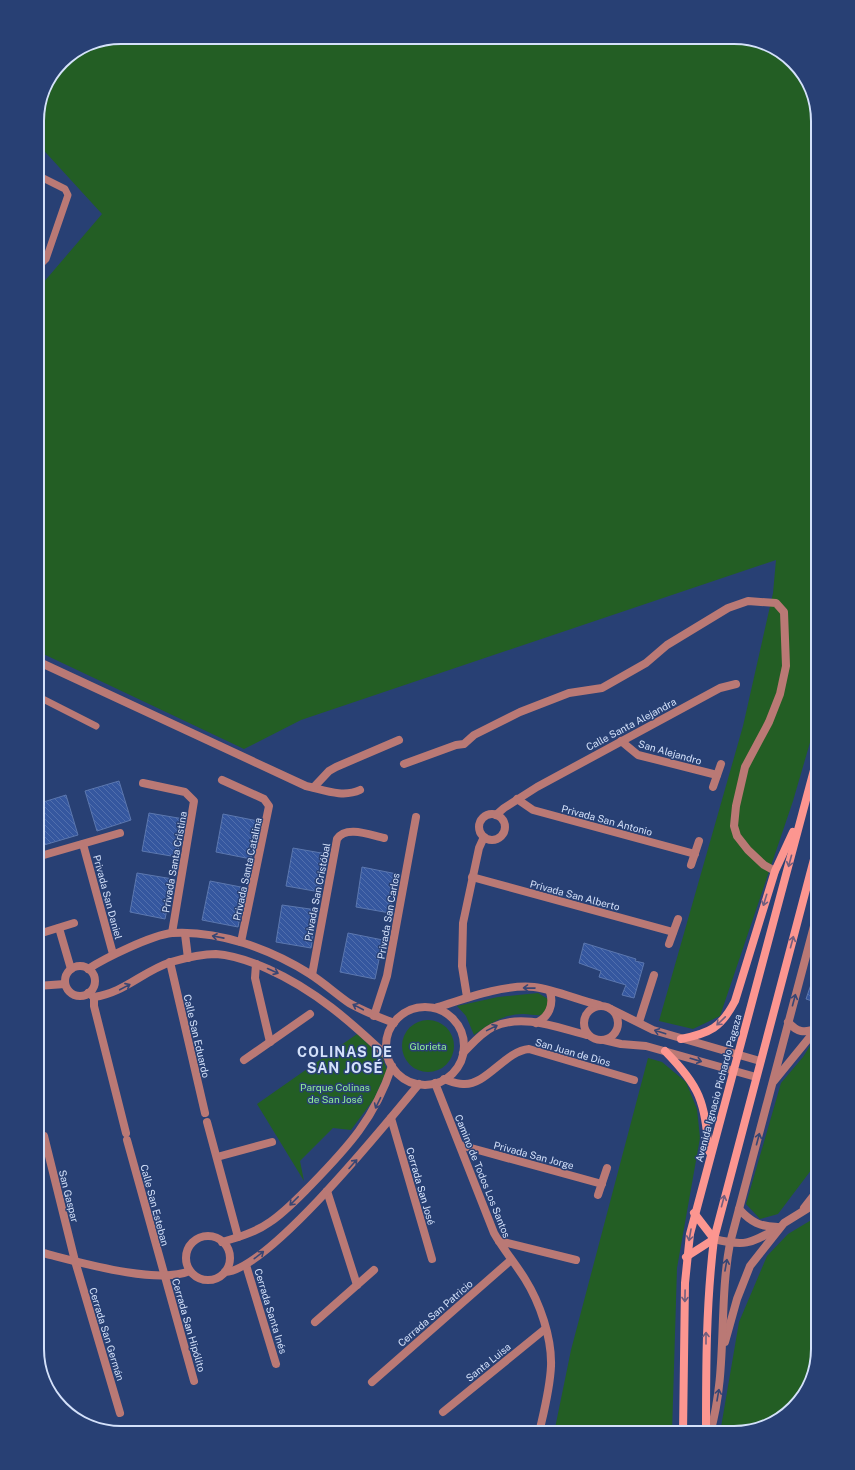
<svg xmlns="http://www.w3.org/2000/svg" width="855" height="1470" font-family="'Public Sans',sans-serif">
	<defs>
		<pattern id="building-back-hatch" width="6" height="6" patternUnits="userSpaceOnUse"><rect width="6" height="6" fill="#35579f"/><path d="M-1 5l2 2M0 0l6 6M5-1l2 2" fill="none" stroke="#516fad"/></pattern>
	</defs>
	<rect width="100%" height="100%" fill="#284074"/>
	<g fill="#235e24">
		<path d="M121,37H740L781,51L809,84L818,121V715L793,801L720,1016L693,1029L659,1021L743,726L773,593L776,560L301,720L244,749L37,651V290L102,214L37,143V115L43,88L62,61L89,43Z"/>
		<path d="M538,993L548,999L549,1003L543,1015C536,1016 530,1014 523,1014C504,1014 489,1024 474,1035L466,1016L457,1006L498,997Z"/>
		<circle cx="428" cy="1046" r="26"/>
		<path d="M818,1033V1161L778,1214L760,1219L746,1204L781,1083L803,1057Z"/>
		<path d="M357,1034L382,1057L387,1070L374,1099L351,1130L333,1128L300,1161L304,1181L257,1104Z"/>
		<path d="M648,1058L662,1062L686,1082L697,1109L700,1138L677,1268L672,1433H554L571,1350Z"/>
		<path d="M818,1216V1350L804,1396L771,1424L734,1433H720L739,1322L767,1256L788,1234Z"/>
	</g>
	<g fill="url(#building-back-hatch)" stroke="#5b77af">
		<path d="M119,781L131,820L97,831L85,791Z"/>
		<path d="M66,795L78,835L44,845L37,823V804Z"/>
		<path d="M149,813L184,819L177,857L142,851Z"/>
		<path d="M223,814L258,821L251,859L216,852Z"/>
		<path d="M293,848L327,854L320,892L286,886Z"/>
		<path d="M362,867L397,874L390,913L356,907Z"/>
		<path d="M137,873L173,879L165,919L130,912Z"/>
		<path d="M210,881L246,888L238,927L202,920Z"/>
		<path d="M282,905L317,910L311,948L276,942Z"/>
		<path d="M348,933L383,940L375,979L340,972Z"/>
		<path d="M584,943L636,959L635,961L644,963L634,998L622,995L626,985L599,977L601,971L579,963Z"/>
		<path d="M816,970H818V1003L806,999Z"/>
	</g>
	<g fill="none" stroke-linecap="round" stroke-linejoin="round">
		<g stroke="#ba7975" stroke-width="7">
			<path d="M37,188L40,177"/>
			<path d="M37,265L42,263L46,259L68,195L65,189L37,175"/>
			<path d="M37,696L96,726"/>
		</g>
		<g stroke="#ba7975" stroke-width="8">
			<path d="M37,661L306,786C324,790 343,798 360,790"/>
			<path d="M621,741L638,755L717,775"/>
			<path d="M404,764L456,745L464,744L474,735L520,712L569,693L602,688L646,663L667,645L728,608L748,601L776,603L784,612L786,666L780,694L769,722L745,767L736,806L734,826L737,836L748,850L764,865L775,871"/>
			<path d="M222,780L264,799L269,806L241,942"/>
			<path d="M143,783L185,792L194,801L172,933"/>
			<path d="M314,787L329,771L336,767L399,740"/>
			<path d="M713,787L721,764"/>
			<path d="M517,799L533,810L695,854"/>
			<circle cx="492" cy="827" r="13"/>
			<path d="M496,815L504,808L537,787L720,688L736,684"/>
			<path d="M83,844L113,954"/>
			<path d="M37,857L120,833"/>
			<path d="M691,865L699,841"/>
			<path d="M472,877L673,932"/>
			<path d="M59,928L71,969"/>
			<path d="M45,932L74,923"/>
			<path d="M185,934L188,958"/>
			<path d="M669,944L678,919"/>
			<path d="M170,962L205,1113"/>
			<path d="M256,964L255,978L270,1042"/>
			<circle cx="80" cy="981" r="15"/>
			<path d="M88,969C105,958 152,935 172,933C219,930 270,949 310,974C324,983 336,994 349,1003C363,1011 378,1017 394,1023"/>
			<path d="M312,975L337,839C346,825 370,835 384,838"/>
			<path d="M37,986L65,984"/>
			<path d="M88,993L94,997C124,993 143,971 171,962C185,958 201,954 216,954C234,955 252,962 268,969C315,990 351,1022 388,1057"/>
			<path d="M94,997V1006L126,1133"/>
			<path d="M467,997L462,966L463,923L479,848L484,837"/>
			<circle cx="601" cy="1023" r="17"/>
			<circle cx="425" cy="1046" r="39"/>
			<path d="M435,1008C464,999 503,984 534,987C556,990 578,1000 599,1005"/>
			<path d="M611,1009L653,1030L760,1061"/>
			<path d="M374,1016L387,976L416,817"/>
			<path d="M639,1022L654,975"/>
			<path d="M788,1022C797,1032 804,1034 817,1028"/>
			<path d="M536,1023C549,1017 554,1005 550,992"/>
			<path d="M604,1040L621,1044L646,1046L756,1077"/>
			<path d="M463,1053C472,1044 481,1033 493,1027C523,1013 558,1028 587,1035"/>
			<path d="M244,1060L310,1014"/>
			<path d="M444,1079C450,1081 456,1084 463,1084C486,1086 505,1051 529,1049L634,1080"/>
			<path d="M774,1081L818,1027"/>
			<path d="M435,1083L494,1233C503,1249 515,1263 525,1279C540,1303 552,1338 551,1366C550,1389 544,1411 539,1433"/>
			<path d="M37,1113L41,1129"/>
			<path d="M391,1118L432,1259"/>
			<path d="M207,1122L238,1237"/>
			<path d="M44,1136L75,1261L120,1413"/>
			<path d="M127,1140L194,1381"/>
			<path d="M460,1145L602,1184"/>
			<path d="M217,1157L272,1142"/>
			<path d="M327,1191L357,1285"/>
			<path d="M598,1195L607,1168"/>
			<path d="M804,1208L818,1190"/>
			<path d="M739,1209C751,1222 760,1227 778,1227"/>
			<circle cx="208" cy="1258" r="22"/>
			<path d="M714,1239C746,1247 751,1243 778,1228"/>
			<path d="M499,1241L576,1260"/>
			<path d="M222,1242C239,1237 256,1232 270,1222C285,1212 298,1198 311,1185C348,1147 375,1118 392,1066"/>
			<path d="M43,1253C79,1262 156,1285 190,1271"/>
			<path d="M246,1265L276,1364"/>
			<path d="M225,1272C268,1271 389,1120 419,1084"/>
			<path d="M315,1322L374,1270"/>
			<path d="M725,1342L737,1299L750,1266L784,1223L818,1202"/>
			<path d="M37,1345L40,1338L37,1325"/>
			<path d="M372,1382L511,1260"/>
			<path d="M443,1412L545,1329"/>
			<path d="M710,1433C728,1371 718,1306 730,1243L818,911"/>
		</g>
		<g stroke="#fc9690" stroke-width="8">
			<path d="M681,1039C710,1033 721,1028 735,1001L775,871L793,832"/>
			<path d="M665,1051C701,1088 704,1100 709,1151"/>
			<path d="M694,1213L714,1239"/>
			<path d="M686,1257L714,1239"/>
			<path d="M683,1433L685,1283L690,1234L818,755"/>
			<path d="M706,1433C706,1368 706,1304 714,1239L818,844"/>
		</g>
	</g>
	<defs><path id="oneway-shaft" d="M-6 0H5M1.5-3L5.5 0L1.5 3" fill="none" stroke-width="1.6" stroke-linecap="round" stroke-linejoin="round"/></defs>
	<g stroke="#725e7e">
		<use href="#oneway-shaft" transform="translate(790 861) rotate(105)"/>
		<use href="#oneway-shaft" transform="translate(765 900) rotate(107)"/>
		<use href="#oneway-shaft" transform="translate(792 942) rotate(-75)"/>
		<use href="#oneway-shaft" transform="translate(721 1021) rotate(136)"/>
		<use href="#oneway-shaft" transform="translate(723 1201) rotate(-75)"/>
		<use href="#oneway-shaft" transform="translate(690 1235) rotate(100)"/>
		<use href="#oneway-shaft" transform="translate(685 1296) rotate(91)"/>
		<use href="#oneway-shaft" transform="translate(706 1338) rotate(-90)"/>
	</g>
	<g stroke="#374674">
		<use href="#oneway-shaft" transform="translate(218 937) rotate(-169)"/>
		<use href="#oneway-shaft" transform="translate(273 971) rotate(24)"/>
		<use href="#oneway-shaft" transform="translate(125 987) rotate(-28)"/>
		<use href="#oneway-shaft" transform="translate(529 988) rotate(-179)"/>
		<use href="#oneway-shaft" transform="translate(794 1000) rotate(-75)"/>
		<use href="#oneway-shaft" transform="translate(358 1007) rotate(-152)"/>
		<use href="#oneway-shaft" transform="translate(492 1028) rotate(-26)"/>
		<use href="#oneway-shaft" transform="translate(660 1032) rotate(-162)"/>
		<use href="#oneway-shaft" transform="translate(696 1060) rotate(16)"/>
		<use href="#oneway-shaft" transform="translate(378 1103) rotate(116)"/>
		<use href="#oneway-shaft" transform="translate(758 1139) rotate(-75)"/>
		<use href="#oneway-shaft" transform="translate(353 1164) rotate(-48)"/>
		<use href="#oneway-shaft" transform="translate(294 1201) rotate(135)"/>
		<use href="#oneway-shaft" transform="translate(259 1255) rotate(-38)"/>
		<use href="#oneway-shaft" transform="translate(726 1265) rotate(-80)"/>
		<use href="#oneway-shaft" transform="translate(718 1395) rotate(-80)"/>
	</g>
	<g text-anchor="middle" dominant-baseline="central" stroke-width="3" stroke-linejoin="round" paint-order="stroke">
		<g font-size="10" fill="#d4e1fa" stroke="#284074">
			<text transform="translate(631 724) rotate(-28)">Calle Santa Alejandra</text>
			<text transform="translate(670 752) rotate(16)">San Alejandro</text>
			<text transform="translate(607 820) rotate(15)">Privada San Antonio</text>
			<text transform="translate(174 862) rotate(-80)">Privada Santa Cristina</text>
			<text transform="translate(247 869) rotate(-78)">Privada Santa Catalina</text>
			<text transform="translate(317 892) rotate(-79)">Privada San Cristóbal</text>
			<text transform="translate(575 895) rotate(15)">Privada San Alberto</text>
			<text transform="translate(108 897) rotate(75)">Privada San Daniel</text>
			<text transform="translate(388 916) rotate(-80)">Privada San Carlos</text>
			<text transform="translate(197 1036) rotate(77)">Calle San Eduardo</text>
			<text transform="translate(573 1052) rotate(16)">San Juan de Dios</text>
			<text transform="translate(718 1088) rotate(-75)">Avenida Ignacio Pichardo Pagaza</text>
			<text transform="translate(534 1155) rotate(15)">Privada San Jorge</text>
			<text transform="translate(483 1176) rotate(68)">Camino de Todos Los Santos</text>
			<text transform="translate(421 1186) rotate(74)">Cerrada San José</text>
			<text transform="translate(69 1196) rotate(76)">San Gaspar</text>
			<text transform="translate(155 1205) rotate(75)">Calle San Esteban</text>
			<text transform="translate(271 1311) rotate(73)">Cerrada Santa Inés</text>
			<text transform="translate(435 1313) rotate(-41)">Cerrada San Patricio</text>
			<text transform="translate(189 1325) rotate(74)">Cerrada San Hipólito</text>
			<text transform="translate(107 1334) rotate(73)">Cerrada San Germán</text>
			<text transform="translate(488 1362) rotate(-39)">Santa Luisa</text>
		</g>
		<g font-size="10" fill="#94f093" stroke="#284074">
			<text x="428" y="1046">Glorieta</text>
			<text x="335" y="1087">Parque Colinas<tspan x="335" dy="12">de San José</tspan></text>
		</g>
		<g font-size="14" font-weight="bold" letter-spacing="1" fill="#d4e1fa" stroke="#284074">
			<text x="345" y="1052">COLINAS DE<tspan x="345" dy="16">SAN JOSÉ</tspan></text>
		</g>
	</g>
	<path d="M0 0H855V1470H0ZM121 44H734A77 77 0 0 1 811 121V1349A77 77 0 0 1 734 1426H121A77 77 0 0 1 44 1349V121A77 77 0 0 1 121 44Z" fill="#284074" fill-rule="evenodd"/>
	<path fill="none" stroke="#d4e1fa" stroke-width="2" d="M121 44H734A77 77 0 0 1 811 121V1349A77 77 0 0 1 734 1426H121A77 77 0 0 1 44 1349V121A77 77 0 0 1 121 44Z"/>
</svg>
